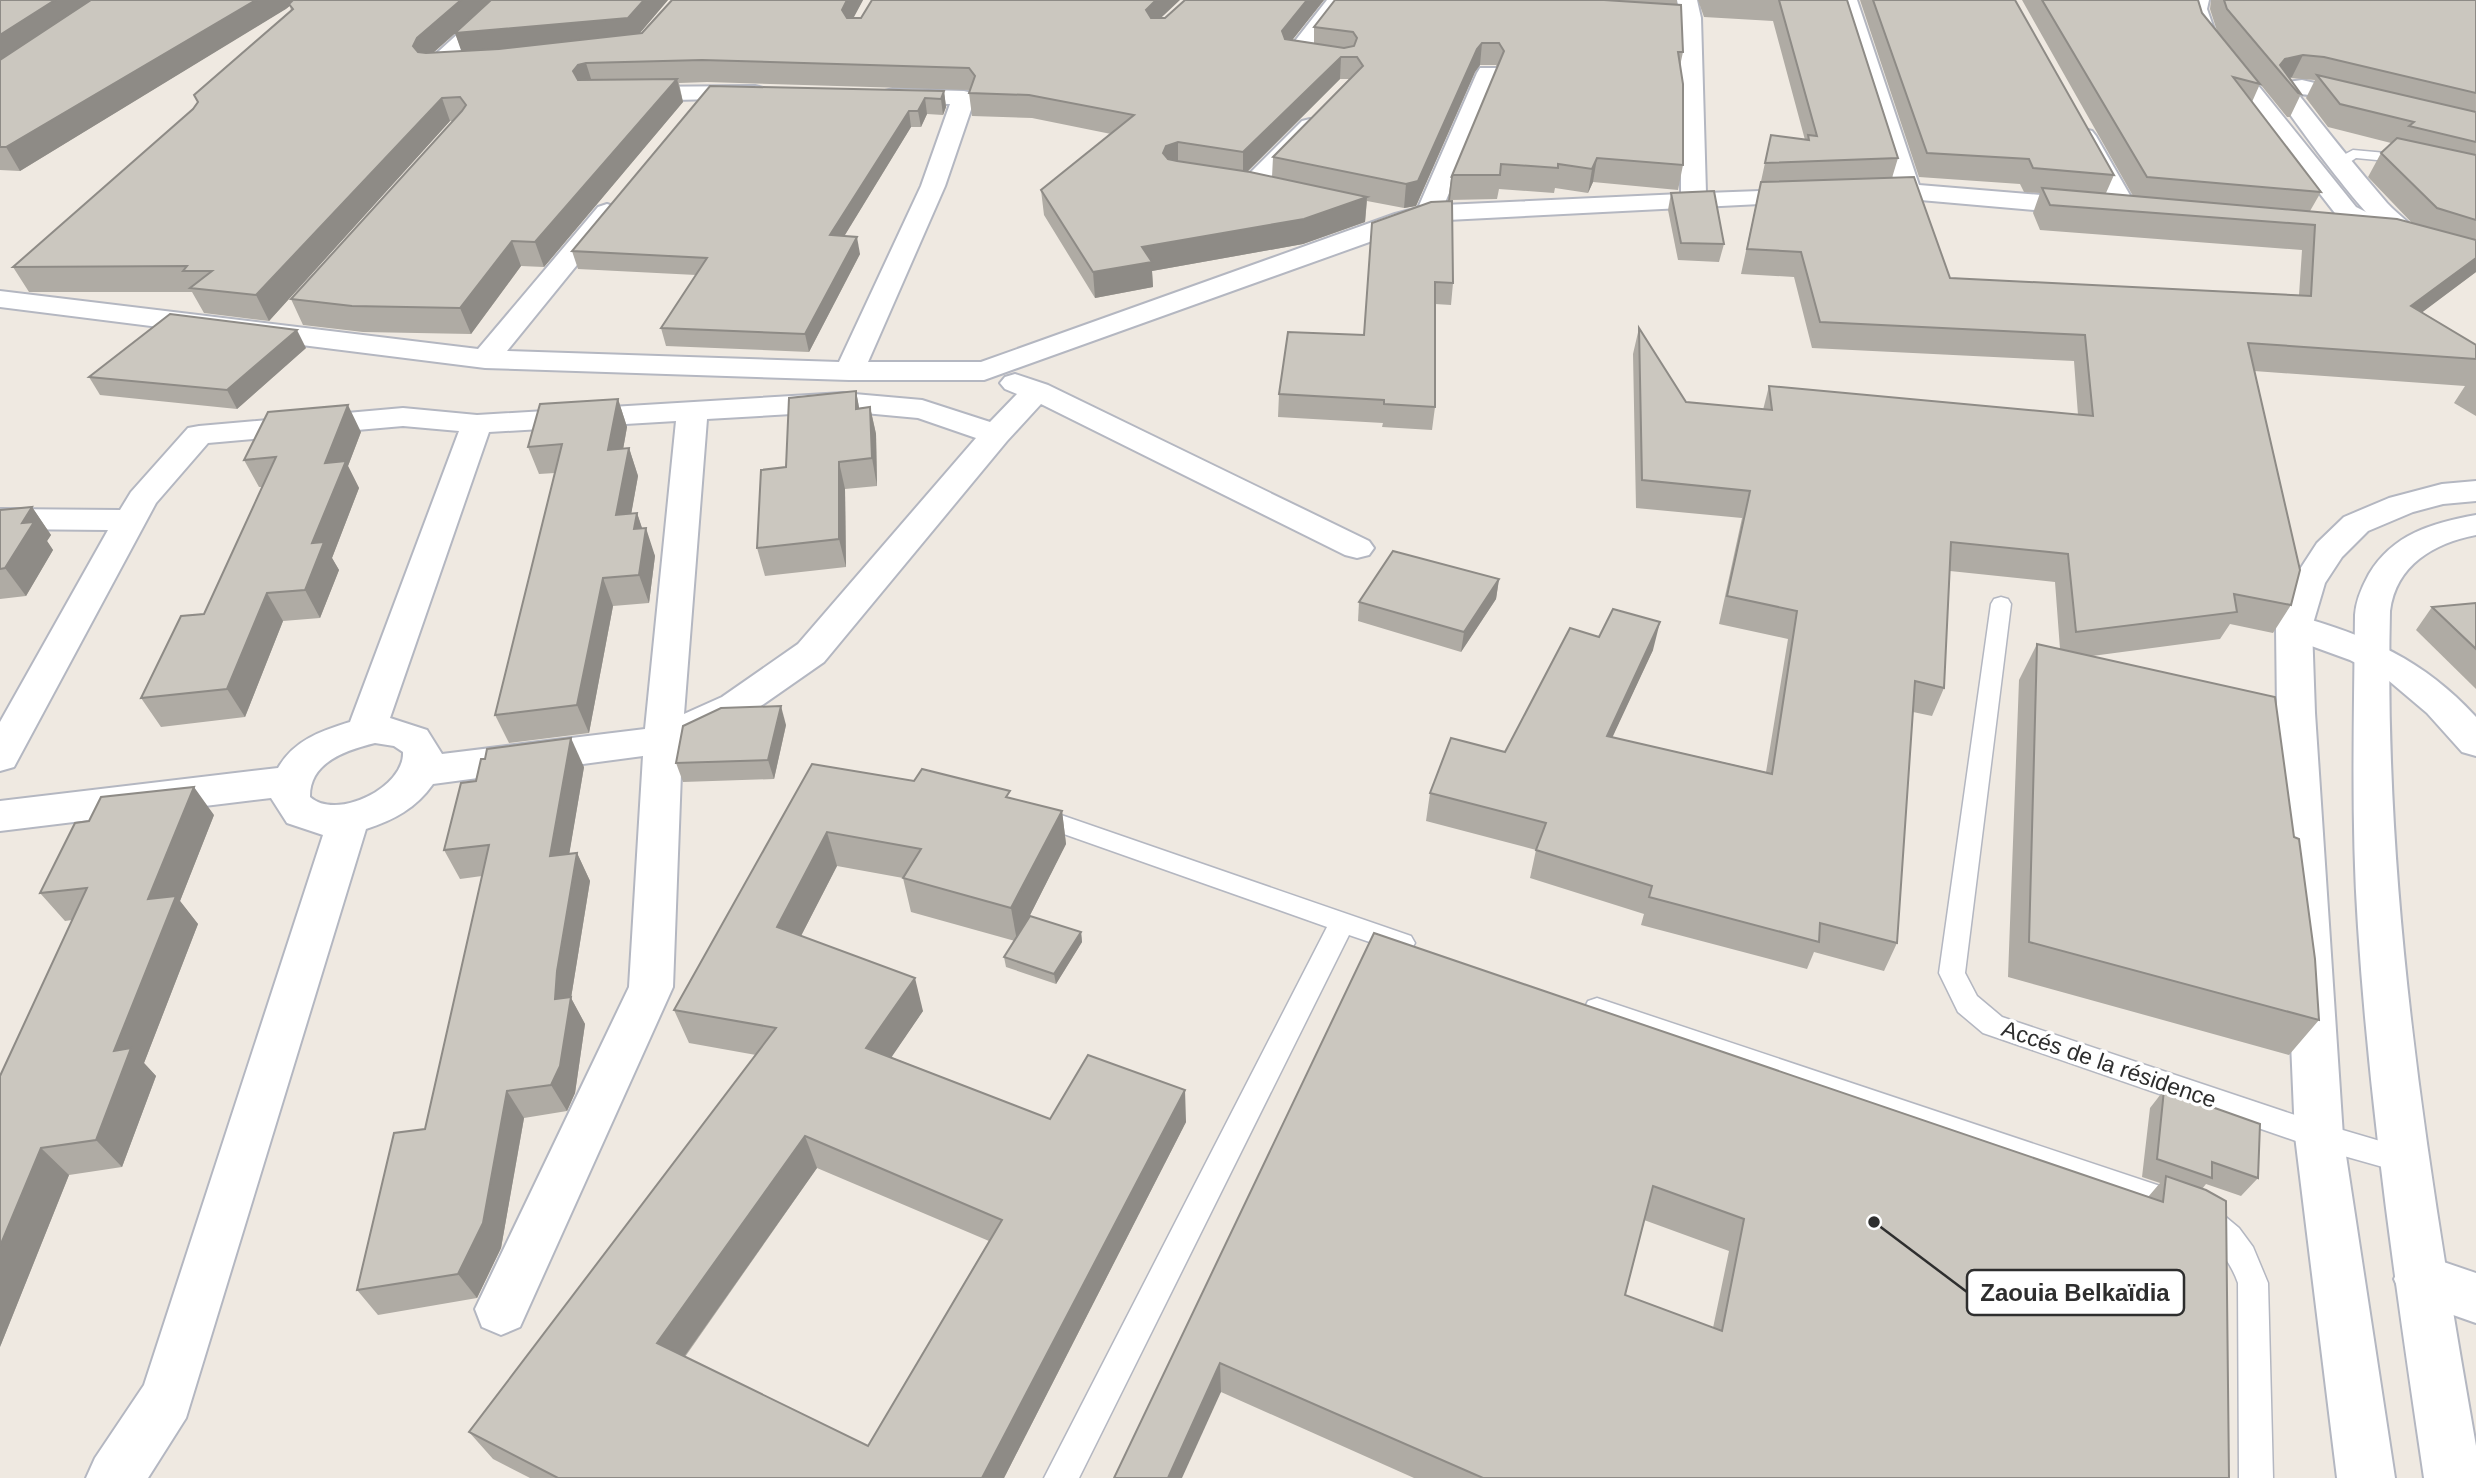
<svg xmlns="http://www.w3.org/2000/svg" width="2476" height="1478" font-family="Helvetica,sans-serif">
	<rect width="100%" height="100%" fill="#efe9e1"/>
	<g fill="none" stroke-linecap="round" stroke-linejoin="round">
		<defs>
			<g id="lane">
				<path d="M2353,150L2408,155L2415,159L2408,163L2356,158L2344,166H2334V160Z"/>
				<path d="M2001,597L2008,599L2011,604L1965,973L1977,996L2002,1017L2319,1123L2414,1151L2418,1160L2414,1169L2404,1173L2319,1149L1983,1033L1958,1012L1939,973L1991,604L1994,599Z"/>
				<path d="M1035,806L1411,936L1415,943L1411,950L1402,953L1349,935L1079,1478H1044L1327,927L1027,821L1023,815L1027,809Z"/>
				<path d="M1597,998L2187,1195L2221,1213L2239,1228L2253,1247L2268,1283L2273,1478H2239L2238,1283C2227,1252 2206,1235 2178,1220L1588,1017L1584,1009L1588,1001Z"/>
			</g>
			<g id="street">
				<path d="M495,0H517L455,60L473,61L476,66L473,71L427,72L424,67L427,62Z"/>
				<path d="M1327,0H1347L1309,51L1339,55L1342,60L1339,65L1331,66L1287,60L1284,55Z"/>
				<path d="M1677,0H1697L1701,18L1706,193L1810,189L1819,191L1822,196L1819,201L1428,221L984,380H849L485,368L0,307V291L478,349L598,207L607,204L616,207L620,212L507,351L839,362L921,186L950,104L893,103L885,101L882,96L885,91L893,89L964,91L972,93L975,98L945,186L868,362H981L1395,214L1418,208L1477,73L1480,68H1496L1499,73L1444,205L1681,194V18Z"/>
				<path d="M1837,0H1857L1919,185L2090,199L2099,202L2103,207L2099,212L2090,215L1909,199L1867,201L1858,199L1855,194L1858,189L1895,185Z"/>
				<path d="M2302,80L2370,96L2373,101L2370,106C2348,111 2321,94 2298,94C2327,131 2356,167 2387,203C2399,216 2415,226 2425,241L2421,247C2416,248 2411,249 2405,247C2376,236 2293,119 2272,89L2275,84Z"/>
				<path d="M755,86L763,88L766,93L763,98L630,101L622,99L619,94L622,89L630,87Z"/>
				<path d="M1310,119L1318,121L1322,126L1318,131L1259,192L1250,194L1241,192L1238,187L1241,182L1302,121Z"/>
				<path d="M2084,129L2092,131L2096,136L2139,211L2135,216L2126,219L2117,216L2113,211L2072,136L2076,131Z"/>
				<path d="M1015,374L1048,385L1369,541L1374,548L1369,555L1357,558L1345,555L1041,404L1007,441L824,662L748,715L682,747L673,987L520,1327L501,1335L482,1327L475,1309L629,987L643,756L433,784C416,808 394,820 366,829L186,1418L148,1478H86L95,1458L144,1385L323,835L287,823L271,798L0,831V801L278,768C294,740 321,731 350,722L459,431L403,426L208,443L156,503L14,767L0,771V722L108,530L0,529V509L120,510L131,492L188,428L199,426L403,408L477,415L843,393L922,400L990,422L1017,394L1005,389L1000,383L1005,377ZM843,411L918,418L976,438L798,644L722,697L684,714L707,419ZM676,421L645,729L442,754L427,730L390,718L489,432ZM375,743L394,746L403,752C405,787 337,821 310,797C309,762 347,750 375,743Z"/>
				<path d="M2294,615C2367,635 2424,660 2476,717V756L2462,752L2427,713L2388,680L2350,660L2281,635L2276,627L2281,619Z"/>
				<path d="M2420,1254L2476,1273V1323L2402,1297L2394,1279L2402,1261Z"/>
			</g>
			<g id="secondary">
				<path d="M2189,0H2209L2207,9L2215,32L2356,207L2402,230L2476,252V268L2384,241L2338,217L2195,33L2187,9Z"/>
				<path d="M2476,481V501L2443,504L2413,512L2368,531L2342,557L2325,583L2312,627L2315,713L2343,1136L2395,1478H2337L2295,1136L2277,713L2276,627L2291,583L2317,543L2344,517L2389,498L2442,484Z"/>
				<path d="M2476,515V535C2434,543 2396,565 2390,611C2383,892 2428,1171 2476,1446V1478H2424C2397,1295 2370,1112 2358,927C2351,823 2354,719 2355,615C2356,600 2362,587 2369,574C2393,534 2432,523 2476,515Z"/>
			</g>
		</defs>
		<use href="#lane" stroke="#b4b7c1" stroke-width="3"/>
		<use href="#street" stroke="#b4b7c1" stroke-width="4"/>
		<use href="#secondary" stroke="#b4b7c1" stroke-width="4"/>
		<use href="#lane" fill="#fff" fill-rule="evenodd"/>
		<use href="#street" fill="#fff" fill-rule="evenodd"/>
		<use href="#secondary" fill="#fff" fill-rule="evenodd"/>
	</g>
	<g fill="#afaba4" fill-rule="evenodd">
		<path d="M0,0H668L639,34L642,33L672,0H863L853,18H1161L1324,0L1292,40L1314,43V27L1335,0H1677V4L1683,52L1680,66L1683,165L1678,190L1593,182L1588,193L1555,188L1554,193L1499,189L1497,199L1450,200L1449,201L1453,283L1451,305L1435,304V407L1432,430L1382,427L1383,423L1278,417L1279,394L1364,335L1448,201L1451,178L1497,67L1496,65H1480L1475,72L1416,206L1404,208L1367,201L1365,222L1303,244L1152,271L1153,287L1095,298L1044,215L1041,190L1111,134L1032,118L972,116L969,93L970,90L707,82L679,83L683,102L544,267L521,266L471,334L363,332L303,325L291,299L453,121H450L269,321L204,313L192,292H29L13,267L193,109L198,103L194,95L291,11L290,6L20,171L0,170ZM465,25L455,33L462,51L433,53ZM1340,79H1349L1273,157L1272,177L1247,172Z"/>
		<path d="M1698,0H1847L1898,158L1892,178L1950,278L2299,295L2302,250L2040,230L2033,213L2040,193L2024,192L2020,184L1919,177L1860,0H2015L2114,175L2106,193L2133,196L2022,0H2198L2202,13L2260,84L2252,102L2321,192L2310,211L2412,223L2368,177L2381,153L2391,143L2328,127L2306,98L2315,80L2290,78L2301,94L2290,117H2287L2217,31L2210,9L2211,0H2476V272L2422,312L2476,345V416L2454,403L2465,386L2254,371L2291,605L2273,633L2230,624L2220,639L2092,656L2319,1020L2289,1055L2008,977L2019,680L2037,644L2060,649L2055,582L1950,571L1944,688L1932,716L1913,712L1897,943L1884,971L1814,952L1807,969L1641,925L1644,914L1530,878L1536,850L1426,821L1430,793L1505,752L1599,637L1653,650L1612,737L1766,772L1788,639L1719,624L1742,518L1636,508L1633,354L1639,328L1686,402L1763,410L1769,386L2078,415L2074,361L1812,348L1794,277L1741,274L1771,135L1805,140L1773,21L1704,17Z"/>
		<path d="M710,86L944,91L946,107L943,115L927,114L921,127H911L844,236L860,254L809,352L666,346L661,328L696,275L578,269L572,251Z"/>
		<path d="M1671,193L1724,244L1719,262L1678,260L1668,210Z"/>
		<path d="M306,348L237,409L100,395L89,377Z"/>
		<path d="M856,391L859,408L870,407L876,434L877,486L845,489L846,567L765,576L757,548L786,467Z"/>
		<path d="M618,399L627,427L623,449L629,448L638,476L631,514L637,513L642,528L655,556L649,603L613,606L589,733L509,743L495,715L555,473L539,474L528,447Z"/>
		<path d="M361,432L348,466L359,488L332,558L339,570L320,618L283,621L245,717L161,727L141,698L204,614L262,487H259L244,460Z"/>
		<path d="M32,507L51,535L47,541L53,550L26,596L0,599V510Z"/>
		<path d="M1499,579L1496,599L1461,652L1358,621L1359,602Z"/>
		<path d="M2476,603V689L2416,630L2432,607Z"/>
		<path d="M786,725L774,779L683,782L676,763Z"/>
		<path d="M812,764L1011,798L1062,811L1066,844L1026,923L1081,932L1082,942L1056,984L1006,967L1004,957L1015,941L911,912L903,878L837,866L801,936L923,1011L891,1057L1050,1119L1186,1122L1004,1478H530L493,1459L469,1432L756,1055L689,1043L674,1010ZM817,1168L989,1241L868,1446L685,1357Z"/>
		<path d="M584,767L569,854L577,853L590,881L571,998L585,1024L575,1093L567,1111L524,1118L501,1248L477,1298L378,1315L357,1290L425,1129L482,876L460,879L444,850Z"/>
		<path d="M214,815L180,901L198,924L144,1063L156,1076L122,1167L69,1175L0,1347L72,920L65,921L40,893Z"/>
		<path d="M1374,933L2148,1197L2160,1183L2142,1177L2150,1108L2164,1090L2258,1178L2241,1196L2206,1184L2202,1189L2229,1478H1414L1221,1392L1114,1478ZM1644,1220L1729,1251L1713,1328L1625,1295Z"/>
	</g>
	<g fill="#8e8b86">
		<path d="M55,0H100L0,65V35Z"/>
		<path d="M256,0H297L286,9L20,171L6,147Z"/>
		<path d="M461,0H492L425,60L413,46L417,38Z"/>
		<path d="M644,0H668L634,40L463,56L455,33Z"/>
		<path d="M847,0H863L846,32L842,10Z"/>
		<path d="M1156,0H1180L1147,31L1146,10Z"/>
		<path d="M1307,0H1324L1282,53V31Z"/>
		<path d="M1482,43L1480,65L1475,72L1416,206L1404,208L1406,184L1477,49Z"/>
		<path d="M2303,55L2292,77L2286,79L2280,65L2285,59Z"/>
		<path d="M1341,57L1340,79L1243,176V152Z"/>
		<path d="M586,63L593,85L580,94L573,71L578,65Z"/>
		<path d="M677,79L683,102L544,267L535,242Z"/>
		<path d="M944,91L946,107L943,115L941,99Z"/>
		<path d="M442,98L450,121L269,321L256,295Z"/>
		<path d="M925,98L927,114L921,127L918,111Z"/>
		<path d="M909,111L911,127L834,253L830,235Z"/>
		<path d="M1178,142V166L1167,170L1163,153L1166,146Z"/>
		<path d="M1597,158L1593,182L1588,193L1592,169Z"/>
		<path d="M1453,175L1450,200L1448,202L1451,178Z"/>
		<path d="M1367,197L1365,222L1303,244L1152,271L1153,287L1095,298L1093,272L1142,247Z"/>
		<path d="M857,237L860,254L809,352L805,334Z"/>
		<path d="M512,241L521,266L471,334L460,308Z"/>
		<path d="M2476,258V272L2396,332L2411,306Z"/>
		<path d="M297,330L306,348L237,409L227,390Z"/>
		<path d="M856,391L861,418L856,409Z"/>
		<path d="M618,399L627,427L618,478L608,450Z"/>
		<path d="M348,405L361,432L348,466L359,488L332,558L339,570L320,618L305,590L325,463Z"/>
		<path d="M870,407L876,434L877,486L872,458Z"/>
		<path d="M629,448L638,476L626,543L616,515Z"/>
		<path d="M839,462L845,489L846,567L839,539Z"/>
		<path d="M32,507L51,535L47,541L53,550L26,596L5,568L22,523Z"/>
		<path d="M637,513L645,537L646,528L655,556L649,603L639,575L634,529Z"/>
		<path d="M603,578L613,606L589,733L577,705Z"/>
		<path d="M1499,579L1496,599L1461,652L1464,632Z"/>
		<path d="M267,593L283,621L245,717L227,689Z"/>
		<path d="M1660,622L1653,650L1600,764L1607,736Z"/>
		<path d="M781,706L786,725L774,779L768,760Z"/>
		<path d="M571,738L584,767L564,885L550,856Z"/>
		<path d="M194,787L214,815L180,901L198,924L144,1063L156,1076L122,1167L96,1140L114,1051L148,899Z"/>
		<path d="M1062,811L1066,844L1017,941L1011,908Z"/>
		<path d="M827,832L837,866L788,961L777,927Z"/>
		<path d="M577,853L590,881L571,998L585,1024L575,1093L567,1111L551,1085L557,971Z"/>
		<path d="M1081,932L1082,942L1056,984L1054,974Z"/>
		<path d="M915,978L923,1011L876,1080L866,1048Z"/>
		<path d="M1185,1090L1186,1122L1004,1478H982Z"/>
		<path d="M507,1091L524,1118L501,1248L477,1298L458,1274Z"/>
		<path d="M805,1136L817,1168L674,1371L657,1343Z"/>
		<path d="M41,1148L69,1175L0,1347V1246Z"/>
		<path d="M1220,1363L1221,1392L1182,1478H1168Z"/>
	</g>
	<g fill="#cbc7bf" stroke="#8e8b86" stroke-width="2" fill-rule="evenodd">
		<path d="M0,0H55L0,35Z"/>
		<path d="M91,0H256L6,147H0V60Z"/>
		<path d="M293,0H461L417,38L413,46L418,52L426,53L499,49L642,33L672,0H847L842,10L847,18H861L872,0H1156L1146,10L1151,18H1165L1185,0H1307L1282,31L1285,39L1344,48L1354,46L1357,38L1353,32L1314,27L1335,0H1604L1681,5L1683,52H1678L1683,84V165L1597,158L1592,169L1558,164V168L1501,164L1500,175H1453L1451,178L1504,51L1499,43H1482L1477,49L1418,181L1406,184L1273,157L1363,66L1357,57H1341L1243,152L1178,142L1166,146L1163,153L1168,159L1177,161L1250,172L1367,197L1304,219L1142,247L1152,262L1093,272L1041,190L1134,115L1029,95L969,93L975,76L969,68L702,60L586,63L578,65L573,71L578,80L677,79L535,242L512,241L460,308L352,306L291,299L462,111L466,105L460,97L442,98L256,295L190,288L212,271H183L187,266L13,267L193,109L198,102L194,95L293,9L289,4Z"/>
		<path d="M491,0H644L628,18L455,33Z"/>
		<path d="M1779,0H1847L1898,158L1765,163L1771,135L1809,140L1808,135L1817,136Z"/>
		<path d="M1873,0H2015L2114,175L2033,168L2029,159L1927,153Z"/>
		<path d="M2042,0H2198L2202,13L2260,84L2233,77L2321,192L2147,177Z"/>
		<path d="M2224,0H2476V93L2324,57L2303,55L2285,59L2280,65L2301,94L2298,93L2227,9Z"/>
		<path d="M2317,75L2476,112V142L2409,126L2414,122L2340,104Z"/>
		<path d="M710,86L944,91L941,99L925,98L918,111H909L830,235L857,237L805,334L661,328L707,258L572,251Z"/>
		<path d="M2397,138L2476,155V220L2437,208L2381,153Z"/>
		<path d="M1914,177L1950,278L2311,296L2315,225L2050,205L2042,188L2397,219L2476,240V258L2411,306L2476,345V359L2248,343L2300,570L2291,605L2234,594L2237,612L2076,632L2068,554L1951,542L1944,688L1915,681L1897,943L1820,923L1819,942L1649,897L1652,886L1536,850L1546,823L1430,793L1451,738L1505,752L1570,628L1599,637L1613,609L1660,622L1607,736L1772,774L1797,611L1727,596L1750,491L1642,480L1639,328L1686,402L1772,410L1769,386L2093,416L2085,335L1820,322L1801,252L1747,249L1761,182Z"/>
		<path d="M1714,191L1724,244L1681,243L1671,193Z"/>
		<path d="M1452,201L1453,283L1435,282V407L1384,404V400L1279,394L1288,332L1364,335L1372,223L1431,202Z"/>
		<path d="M170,314L297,330L227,390L89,377Z"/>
		<path d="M856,391V409L870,407L872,458L839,462V539L757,548L761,470L786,467L789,398Z"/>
		<path d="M618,399L608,450L629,448L616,515L637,513L634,529L646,528L639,575L603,578L577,705L495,715L562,444L528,447L540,404Z"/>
		<path d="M348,405L325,463L346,461L312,543L324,542L305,590L267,593L227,689L141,698L181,616L204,614L276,457L244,460L268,412Z"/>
		<path d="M32,507L22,523L34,522L5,568L0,569V510Z"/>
		<path d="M1393,551L1499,579L1464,632L1359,602Z"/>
		<path d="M2476,603V649L2432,607Z"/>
		<path d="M2037,644L2275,697L2294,837L2299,839L2315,959L2319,1020L2029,942Z"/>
		<path d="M781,706L768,760L676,763L683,726L721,708Z"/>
		<path d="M571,738L550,856L577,853L557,971L555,999L571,997L560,1066L551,1085L507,1091L483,1223L458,1274L357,1290L394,1133L425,1129L489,845L444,850L461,783L476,781L481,759H485L487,749Z"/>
		<path d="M812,764L914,781L922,769L1010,791L1006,797L1062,811L1011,908L903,878L921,849L827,832L777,927L915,978L866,1048L1050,1119L1088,1055L1185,1090L982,1478H558L469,1432L776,1028L674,1010ZM805,1136L1002,1220L868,1446L657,1343Z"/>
		<path d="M194,787L148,899L176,896L114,1051L131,1048L96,1140L41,1148L0,1246V1076L87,888L40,893L75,823L89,821L101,797Z"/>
		<path d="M1030,916L1081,932L1054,974L1004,957Z"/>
		<path d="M1374,933L2163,1202L2166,1176L2206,1190L2226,1201L2229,1478H1483L1220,1363L1168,1478H1114ZM1653,1186L1744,1219L1722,1331L1625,1295Z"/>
		<path d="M2164,1090L2260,1124L2258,1178L2212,1162V1178L2157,1159Z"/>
	</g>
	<g text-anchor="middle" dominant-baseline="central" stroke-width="7" stroke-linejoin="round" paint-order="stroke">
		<g font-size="23" fill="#2e2e2e" stroke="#fff">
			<text transform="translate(2109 1064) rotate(19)">Accés de la résidence</text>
		</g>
	</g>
	<path fill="none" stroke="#2e2e2e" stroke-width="2.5" d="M1874 1222L1967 1292"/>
	<circle fill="#2e2e2e" stroke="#fff" stroke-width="2.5" cx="1874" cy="1222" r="7"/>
	<rect fill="#fff" stroke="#2e2e2e" stroke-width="2.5" x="1967" y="1270" width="217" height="45" rx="7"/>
	<g font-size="24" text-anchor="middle" font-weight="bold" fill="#2e2e2e">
		<text x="2075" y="1301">Zaouia Belkaïdia</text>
	</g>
</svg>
